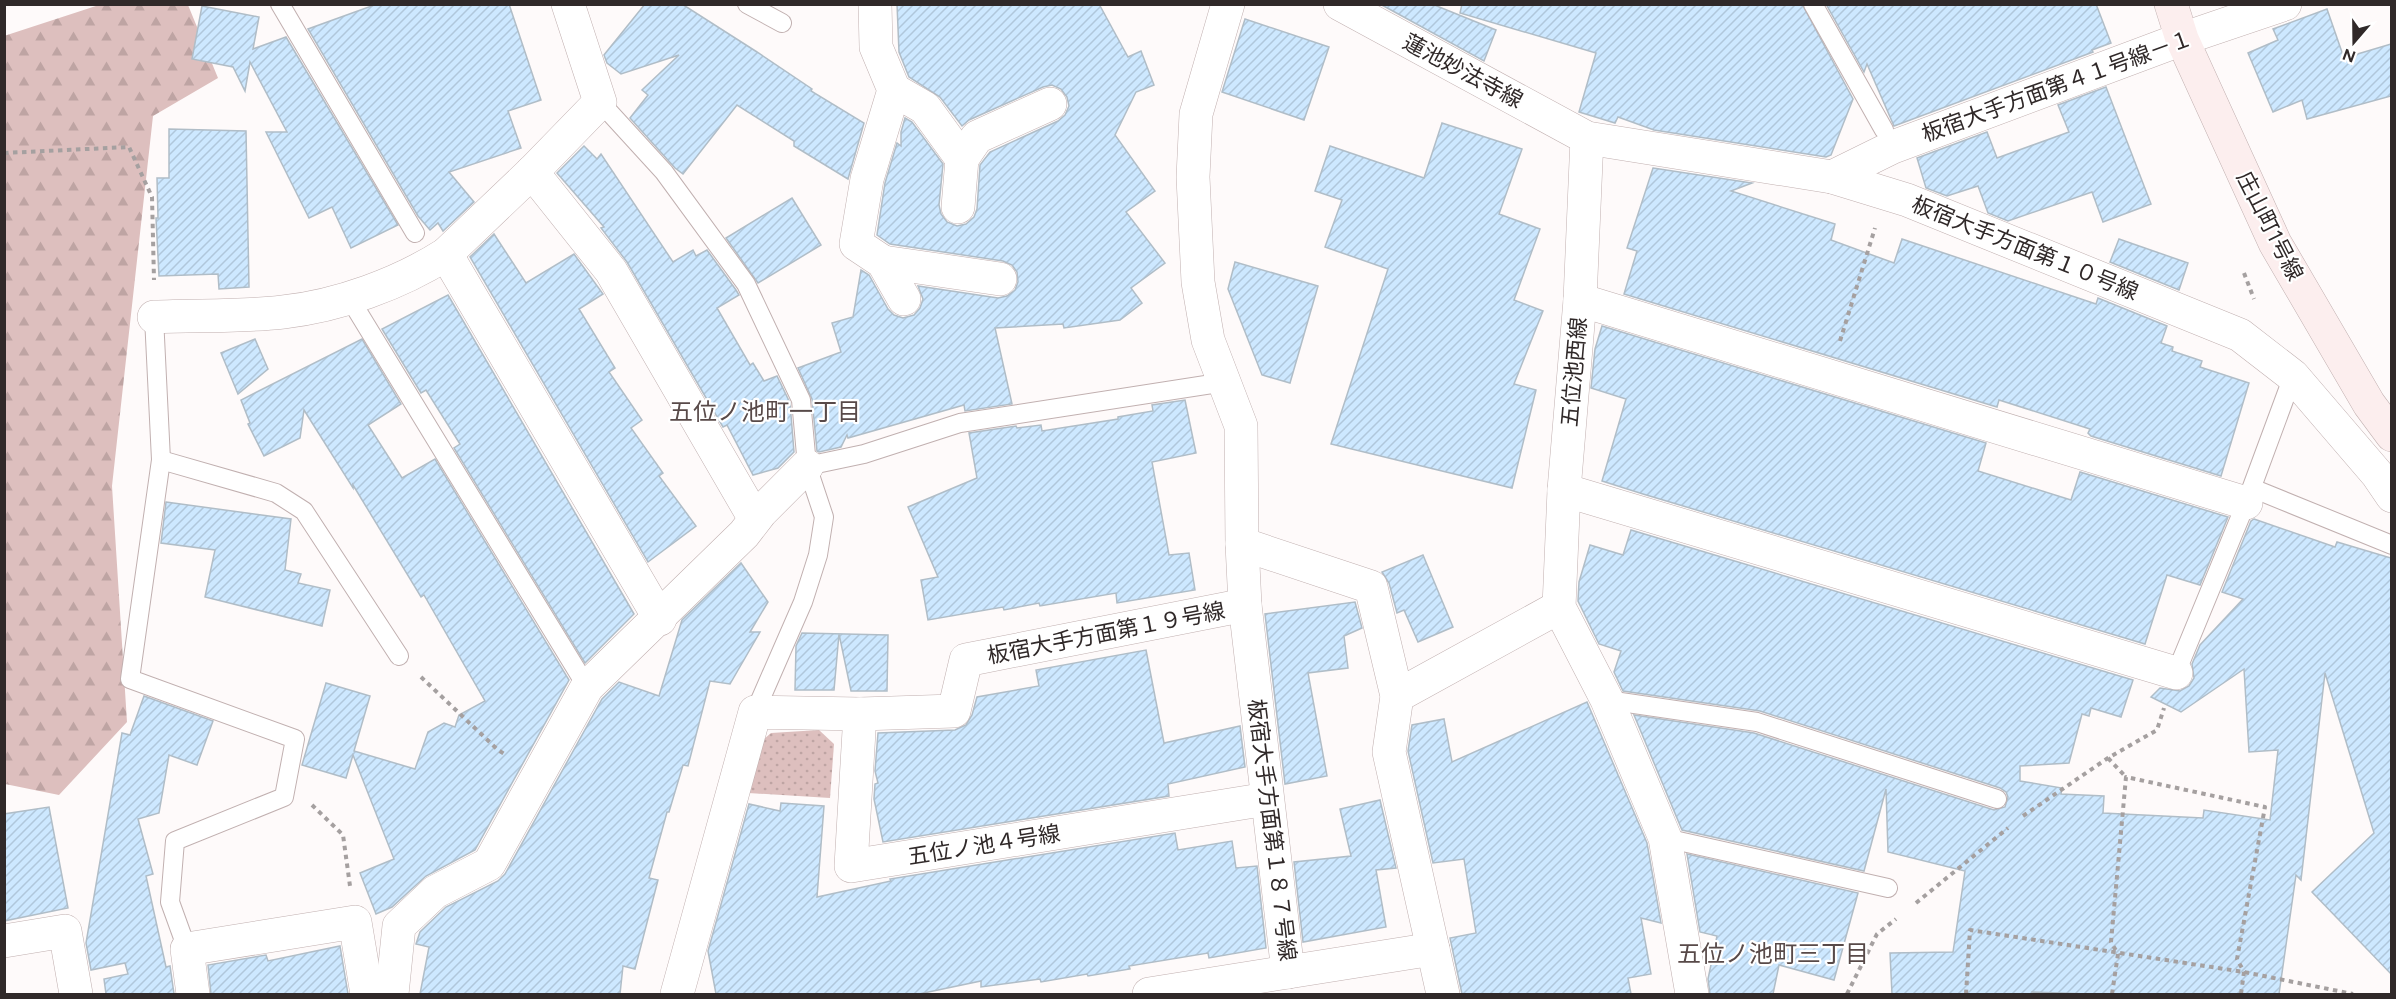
<svg xmlns="http://www.w3.org/2000/svg" width="2396" height="999" font-family="Figtree,'Noto Sans JP',sans-serif">
	<defs>
		<pattern id="forest-firs" width="22" height="20" patternUnits="userSpaceOnUse" patternTransform="scale(1.5)"><rect width="22" height="20" fill="#ddbfbe"/><path d="M5 1l3.5 6h-7zM16 11l3.5 6h-7z" fill="#bea4a3"/></pattern>
		<pattern id="park-dots" width="8" height="8" patternUnits="userSpaceOnUse" patternTransform="scale(1.5)"><rect width="8" height="8" fill="#ddbfbe"/><path d="M2 2h.1M6 6h.1" fill="none" stroke="#bea4a3" stroke-width="1.8" stroke-linecap="round"/></pattern>
		<pattern id="building-hatch" width="6" height="6" patternUnits="userSpaceOnUse" patternTransform="scale(1.5)"><rect width="6" height="6" fill="#cde8ff"/><path d="M-1 1l2-2M0 6l6-6M5 7l2-2" fill="none" stroke="#b0c7db"/></pattern>
	</defs>
	<rect width="100%" height="100%" fill="#fefafa"/>
	<path fill="url(#forest-firs)" d="M99,5H188L218,78L153,116L112,486L127,722L59,795L5,784L4,36Z"/>
	<path fill="url(#park-dots)" d="M819,730L834,744L830,798L748,793L756,746L771,733Z"/>
	<g fill="url(#building-hatch)" stroke="#b0bdc7" stroke-width="1.5">
		<path d="M377,4H509L541,100L508,111L521,148L449,172L474,202L443,231L438,223L430,230L418,216L308,29Z"/>
		<path d="M645,4H682L757,52L812,89L811,91L864,123L848,179L794,146V141L737,105L683,174L675,168L630,118L648,95L642,90L679,55L621,74L607,63L604,55Z"/>
		<path d="M897,4H1099L1128,57L1141,51L1154,85L1136,92L1115,135L1155,191L1126,212L1165,263L1131,288L1142,303L1120,320L1064,328L1063,324L995,328L1012,404L965,411L964,405L848,438L847,435L841,447L819,452L817,451L812,399L798,368L841,352L832,323L853,317L861,270L869,275L888,309L894,315L903,318L914,315L920,308L923,299L918,286L998,298L1007,296L1015,290L1018,282L1017,272L1012,265L1003,261L890,244L877,235L885,183L897,143L901,146V132L905,118L912,122L943,164L939,205L941,214L947,222L957,226L966,224L974,217L977,209L980,165L990,152L1058,121L1065,115L1069,106L1067,97L1061,89L1052,85L1043,87L969,120L962,126L940,97L909,77L899,52Z"/>
		<path d="M1380,4H1432L1496,30L1484,61Z"/>
		<path d="M1462,4H1802L1853,99L1831,155L1826,157L1654,130L1618,117L1615,123L1579,112L1596,53L1460,13Z"/>
		<path d="M1826,4H2096L2111,43L2092,50L2093,52L1894,126L1867,64L1864,72Z"/>
		<path d="M202,6L259,17L253,49L286,37L398,225L351,248L332,207L309,218L266,132H287L250,62L245,91L233,67L192,59Z"/>
		<path d="M2327,9L2344,58L2391,44V96L2307,119L2302,100L2273,112L2248,53L2278,40L2273,29Z"/>
		<path d="M1245,19L1329,47L1304,120L1222,92Z"/>
		<path d="M2106,87L2151,204L2103,222L2092,192L2008,221L1988,213L1978,186L1947,196L1926,188L1917,158L1987,132L1997,158L2069,132L2058,105Z"/>
		<path d="M1442,123L1522,149L1499,214L1540,229L1514,300L1543,311L1514,384L1536,390L1512,488L1331,444L1388,269L1325,247L1342,200L1315,191L1330,146L1424,178Z"/>
		<path d="M169,129L246,131L249,287L219,289L218,274L159,276L156,218H158L157,178H169Z"/>
		<path d="M584,146L597,159L601,154L673,262L693,250L696,256L707,250L736,290L739,295L717,308L750,365L753,363L764,381L777,376L790,403L794,452L778,468L753,475L727,425L723,427L627,262L601,228L604,227L557,173Z"/>
		<path d="M1653,168L1752,183L1731,191L1835,224L1831,240L1894,263L1902,239L2096,304L2098,298L2167,326L2161,343L2173,347L2172,351L2202,361L2200,367L2249,383L2221,476L2091,436L2088,433L2090,429L1999,400L1997,407L1624,294L1637,251L1627,248Z"/>
		<path d="M792,198L821,245L758,283L726,238Z"/>
		<path d="M494,234L526,283L574,254L603,294L579,309L615,368L609,372L642,420L631,428L663,473L659,476L696,526L648,562L470,257Z"/>
		<path d="M2119,239L2188,263L2179,290L2110,262Z"/>
		<path d="M1235,262L1318,286L1290,383L1262,375L1228,289Z"/>
		<path d="M448,295L634,614L585,663L454,448L460,444L426,390L421,393L382,329Z"/>
		<path d="M1602,326L1986,443L1978,471L2071,500L2080,472L2228,517L2200,585L2167,575L2145,644L1643,494L1602,481L1626,399L1591,388L1595,349Z"/>
		<path d="M255,339L268,369L238,394L221,353Z"/>
		<path d="M362,339L401,404L368,425L402,478L435,459L569,680L475,850L426,876L392,907L376,914L360,873L394,859L353,755L346,778L302,765L326,683L370,696L354,751L415,769L428,732L444,723L455,727L459,715L485,701L424,595L421,597L353,485V488L304,410L300,438L264,456L248,424L250,423L241,400Z"/>
		<path d="M1185,400L1196,453L1152,462L1169,555L1189,553L1195,590L1117,603L1116,593L1040,606L1039,603L1004,610L1003,607L928,620L921,580L938,577L908,507L977,478L969,433L1016,426L1017,428L1041,425L1042,431L1118,419V417L1153,411L1152,405Z"/>
		<path d="M166,502L291,519L285,570L301,574L298,583L330,590L322,626L205,597L215,550L161,543Z"/>
		<path d="M2254,519L2335,547L2337,542L2391,558V974L2312,892L2374,833L2325,673L2301,880L2296,875L2279,994H2088L2032,992V994H1892L1890,953L1953,952L1965,871L1888,852L1886,789L1864,871L1682,830L1634,715L1754,733L1994,810L2005,807L2008,797L2006,792L2000,788L1760,711L1623,691L1614,672L1621,651L1599,644L1578,601L1579,582L1590,545L1623,555L1631,530L2133,680L2121,717L2091,708L2089,716L2082,714L2069,763L2020,766V781L2062,788L2061,794L2104,796L2103,813L2203,818L2204,810L2270,820L2278,750L2249,752L2244,669L2181,712L2151,697L2160,688L2180,691L2189,686L2194,678L2192,664L2200,645L2243,599L2222,592L2251,521Z"/>
		<path d="M1423,555L1453,627L1418,642L1404,610L1397,613L1389,583L1382,572Z"/>
		<path d="M741,563L768,602L750,632H760L730,684L710,681L688,766L683,765L669,812H667L649,878L658,880L635,969L623,966L620,994H420L429,947L416,944L420,932L446,907L498,881L505,874L602,699L619,682L659,696L682,620Z"/>
		<path d="M1355,602L1362,628L1344,636L1348,668L1308,673L1327,776L1285,784L1265,614Z"/>
		<path d="M802,633L888,635L887,691H851L839,634L834,690H795L796,646Z"/>
		<path d="M1146,650L1164,743L1240,726L1245,767L1168,784L1169,796L883,842L874,799L875,784L878,783L875,771L878,733L955,730L966,725L972,715L977,697L1039,686L1036,670Z"/>
		<path d="M144,696L213,721L197,765L169,755L159,813L138,819L153,874L146,876L166,967L170,966L174,994H106L104,979L128,974L125,963L91,970L86,943L122,733L130,735Z"/>
		<path d="M1587,702L1647,843L1661,923L1641,918L1651,974L1628,978L1631,994H1462L1450,938L1476,933L1464,859L1433,863L1408,751L1412,725L1444,719L1452,762Z"/>
		<path d="M1380,800L1396,868L1376,870L1386,927L1303,942L1294,862L1351,856L1340,809Z"/>
		<path d="M781,803L824,806L817,897L891,881L890,879L1175,833L1178,850L1232,841L1236,868L1257,866L1266,948L1209,958L1208,953L1129,966L1130,969L1088,976L1087,974L1041,982L1040,979L981,987V981L919,994H716L708,951L749,804L780,811Z"/>
		<path d="M49,807L68,908L4,921V814Z"/>
		<path d="M1687,854L1858,893L1834,980L1779,965L1773,994H1710L1708,979L1717,936L1700,932Z"/>
		<path d="M340,946L348,994H211L208,965L266,955L268,961Z"/>
	</g>
	<g fill="none" stroke-linecap="round" stroke-linejoin="round">
		<defs>
			<g id="lane">
				<path d="M280,4L415,233"/>
				<path d="M747,4L782,23"/>
				<path d="M1813,4L1884,130"/>
				<path d="M600,102L664,172L746,284L801,400L807,466L824,517L818,555L803,602L755,712"/>
				<path d="M350,299L587,687"/>
				<path d="M154,317L161,460L130,679L295,739L284,797L175,841L170,902L187,949"/>
				<path d="M161,460L276,493L304,511L399,656"/>
				<path d="M807,466L864,454L960,423L1225,382"/>
				<path d="M2252,488L2392,545"/>
				<path d="M2176,673L2246,503L2293,376"/>
				<path d="M1607,700L1757,722L1997,799"/>
				<path d="M1665,838L1888,888"/>
			</g>
			<g id="street">
				<path d="M875,4L876,47L894,90L867,179L856,244L883,262L904,299"/>
				<path d="M1228,4L1196,114L1193,177L1198,282L1208,340L1241,426L1242,544L1371,587L1397,696L1389,752L1443,994"/>
				<path d="M1340,4L1587,138L1832,177L1907,200L2240,335L2293,376L2377,474L2392,496"/>
				<path d="M894,90L925,108L962,159"/>
				<path d="M1587,138L1580,300L1564,490L1559,607L1607,700L1665,838L1692,994"/>
				<path d="M532,172L611,271L755,519"/>
				<path d="M1832,177L1893,147L2182,39L2285,4"/>
				<path d="M958,207L962,159L977,137L1050,104"/>
				<path d="M446,254L660,619"/>
				<path d="M883,262L1000,279"/>
				<path d="M1580,300L2246,503"/>
				<path d="M154,317C197,315 241,317 283,312C338,306 399,284 446,254L532,172L600,102L568,4"/>
				<path d="M1564,490L2176,673"/>
				<path d="M1242,544L1245,605L1288,972L1433,949"/>
				<path d="M1397,696L1559,607"/>
				<path d="M860,714L851,866L1267,799"/>
				<path d="M4,941L65,931L76,994"/>
				<path d="M193,994L187,949L355,922L367,994"/>
				<path d="M392,994L399,926L435,892L489,864L587,687L744,534L761,512L807,466"/>
				<path d="M677,994L755,712L860,714L954,711L966,660L1245,605"/>
				<path d="M1149,994L1288,972"/>
			</g>
			<path id="secondary" d="M2171,4L2182,39L2275,243L2369,404L2392,435"/>
		</defs>
		<use href="#lane" stroke="#c1b0b0" stroke-width="20"/>
		<use href="#street" stroke="#c1b0b0" stroke-width="34"/>
		<use href="#secondary" stroke="#c1b0b0" stroke-width="34"/>
		<g stroke="#a5a0a0" stroke-width="4" stroke-dasharray="4.5 4.5" stroke-linecap="butt">
			<path d="M4,153L129,147L152,197L154,280"/>
			<path d="M2244,273L2254,299"/>
			<path d="M1840,341L1875,228"/>
			<path d="M421,677L498,750L506,755"/>
			<path d="M2108,758L2126,777"/>
			<path d="M312,805L343,835L350,886"/>
			<path d="M2023,816L2108,758L2157,730L2164,708"/>
			<path d="M1916,903L2008,828"/>
			<path d="M1847,994L1877,934L1896,919"/>
			<path d="M1966,994L1970,930L2244,972L2353,994"/>
			<path d="M2112,994L2118,954L2111,942L2126,777L2265,807L2237,959L2244,972L2241,994"/>
		</g>
		<use href="#lane" stroke="#fff" stroke-width="18"/>
		<use href="#street" stroke="#fff" stroke-width="33"/>
		<use href="#secondary" stroke="#fceeee" stroke-width="33"/>
	</g>
	<g text-anchor="middle" dominant-baseline="central" stroke-width="4.5" stroke-linejoin="round" paint-order="stroke">
		<g font-size="22" fill="#302929" stroke="#fff">
			<text transform="translate(1463 71) rotate(28)">蓮池妙法寺線</text>
			<text transform="translate(2057 86) rotate(-20)">板宿大手方面第４１号線－１</text>
			<text transform="translate(2270 226) rotate(63)">庄山町1号線</text>
			<text transform="translate(2025 248) rotate(22)">板宿大手方面第１０号線</text>
			<text transform="translate(1574 372) rotate(-85)">五位池西線</text>
			<text transform="translate(1106 633) rotate(-11)">板宿大手方面第１９号線</text>
			<text transform="translate(1272 830) rotate(83)">板宿大手方面第１８７号線</text>
			<text transform="translate(984 845) rotate(-9)">五位ノ池４号線</text>
		</g>
		<g font-size="24" fill="#584a49" stroke="#fff">
			<text x="765" y="411">五位ノ池町一丁目</text>
			<text x="1773" y="953">五位ノ池町三丁目</text>
		</g>
	</g>
	<rect width="2396" height="999" fill="none" stroke="#302929" stroke-width="12"/>
	<g transform="translate(2354 42) rotate(200)" stroke="#ffffff" stroke-width="4.5" paint-order="stroke">
	<path d="M0-4.5L10 22L0 15L-10 22Z" fill="#302929"/>
	<text y="-9" font-size="16" font-weight="bold" text-anchor="middle" fill="#302929">N</text>
	</g>
</svg>
